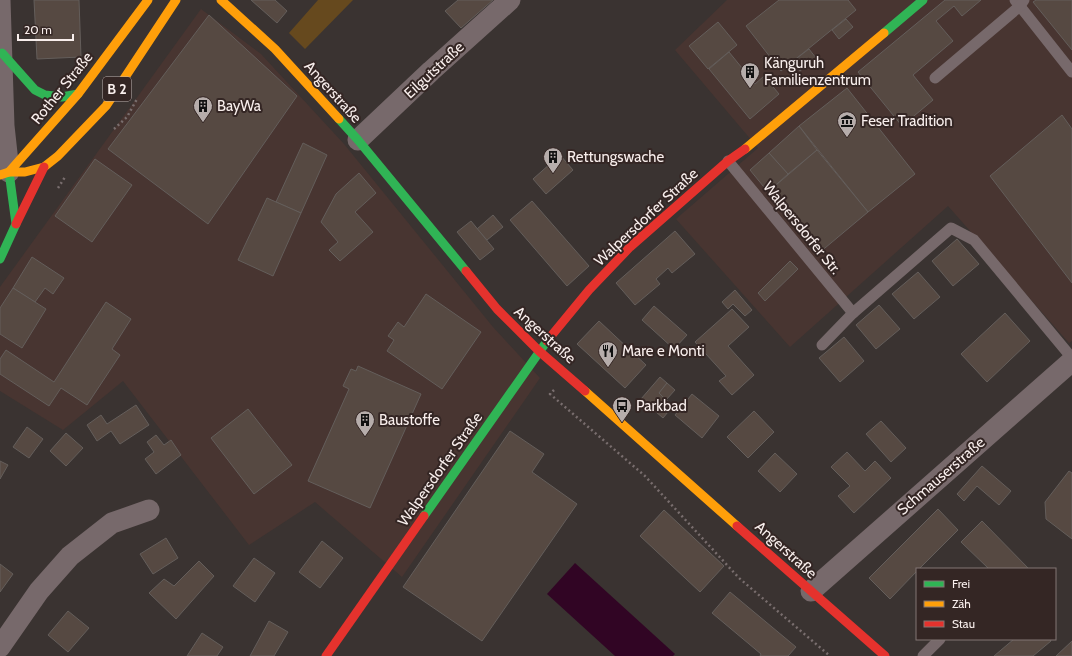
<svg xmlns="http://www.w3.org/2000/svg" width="1072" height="656" font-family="Cabin,sans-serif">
	<rect width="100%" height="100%" fill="#3a3331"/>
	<g fill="#483531">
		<path d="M727,0H1072V341L1069,343L948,206L790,347L676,219L758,148L675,50Z"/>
		<path d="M201,9L261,54L344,144L493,327L540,378L402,577L315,502L249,545L123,381L63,430L0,391V287Z"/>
	</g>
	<path fill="#66491e" d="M318,0H353L305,49L289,33Z"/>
	<path fill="#310524" d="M575,563L675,654L673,656H615L547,594Z"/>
	<g fill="#564942" stroke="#645e5b">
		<path d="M34,0H79L81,57L37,59Z"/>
		<path d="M251,0H275L287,11L277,23Z"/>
		<path d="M458,0H493L461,28L445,11Z"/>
		<path d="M779,0H848L856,10L781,71L746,26Z"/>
		<path d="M945,0H981L962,16L954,6L936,21L953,41L913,75L933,100L902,126L858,72Z"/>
		<path d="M1036,0H1072V50L1033,2Z"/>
		<path d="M209,15L297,96L208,224L108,149Z"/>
		<path d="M846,19L853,27L839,39L832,30Z"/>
		<path d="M718,22L737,45L708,69L689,46Z"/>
		<path d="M809,49L816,58L800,71L793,61Z"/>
		<path d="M729,52L755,84L764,76L779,94L750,119L709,69Z"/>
		<path d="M847,88L915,174L868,212L799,126Z"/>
		<path d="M1062,115L1072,129V283L990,176Z"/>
		<path d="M799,126L817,150L788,174L769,153Z"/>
		<path d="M303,143L327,155L301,213L276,202Z"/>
		<path d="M817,150L868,212L819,253L768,192Z"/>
		<path d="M769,153L788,174L768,192L750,170Z"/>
		<path d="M560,155L573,170L546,194L533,179Z"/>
		<path d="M95,159L132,185L92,242L55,216Z"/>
		<path d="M359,173L376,193L355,212L373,232L340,261L329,250L338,242L321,222L336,194Z"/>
		<path d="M267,198L301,213L273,276L238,260Z"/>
		<path d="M532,201L589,266L567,286L510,220Z"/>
		<path d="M493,215L503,227L487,240L477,229Z"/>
		<path d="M471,221L494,249L480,260L457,232Z"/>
		<path d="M675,231L695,254L672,273L668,268L656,279L660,284L635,305L616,283Z"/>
		<path d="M957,239L979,264L953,286L932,261Z"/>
		<path d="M32,257L64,278L53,294L45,288L35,302L13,288Z"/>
		<path d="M790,261L798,269L765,301L758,293Z"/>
		<path d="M918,272L940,297L914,319L892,294Z"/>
		<path d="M13,288L46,309L22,348L0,334V308Z"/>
		<path d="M735,290L752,310L745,316L733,304L728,309L722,302Z"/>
		<path d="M426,294L481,332L442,389L387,351L394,340L388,336L398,322L404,327Z"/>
		<path d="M106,302L131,319L112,349L120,355L87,405L61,388L49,406L0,374V359L6,350L54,382Z"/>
		<path d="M879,305L900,329L876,349L856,325Z"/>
		<path d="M654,306L687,335L674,349L642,320Z"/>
		<path d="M732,309L749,327L728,346L754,375L732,395L719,381L726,376L695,342Z"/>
		<path d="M1005,313L1030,341L987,382L961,354Z"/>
		<path d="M599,321L646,365L625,388L577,344Z"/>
		<path d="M844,337L864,361L840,382L819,358Z"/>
		<path d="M358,366L421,394L370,508L308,481L349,389L343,386L351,369L356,371Z"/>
		<path d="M660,377L667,383L659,393L673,406L663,418L641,399Z"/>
		<path d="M667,383L675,390L666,400L659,393Z"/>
		<path d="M692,394L719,416L702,438L675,415Z"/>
		<path d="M136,405L149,425L120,444L111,431L97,441L87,425L101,415L107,424Z"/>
		<path d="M248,409L292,465L254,494L211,438Z"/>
		<path d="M754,411L774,432L748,458L727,437Z"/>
		<path d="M881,421L906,448L891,462L866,434Z"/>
		<path d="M27,427L43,439L29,458L13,447Z"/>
		<path d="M510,431L544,454L532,472L577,504L482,641L403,587Z"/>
		<path d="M66,433L83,448L66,466L50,451Z"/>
		<path d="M156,435L164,445L171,440L181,455L156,474L145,459L154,452L147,442Z"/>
		<path d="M847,452L865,471L875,461L891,478L854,513L838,496L850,486L831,467Z"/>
		<path d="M775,453L797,474L780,492L758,471Z"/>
		<path d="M0,461L8,465L0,479Z"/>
		<path d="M982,466L1011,491L999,505L977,486L964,501L957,494Z"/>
		<path d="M1069,471L1072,473V539L1046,519L1045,502Z"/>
		<path d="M938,509L958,530L919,569H917V571L890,599L869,578Z"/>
		<path d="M664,510L724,566L700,592L640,536Z"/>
		<path d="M982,521L1029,569H989L961,542Z"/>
		<path d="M166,538L178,558L153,574L140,554Z"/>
		<path d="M322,541L343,558L320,588L299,572Z"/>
		<path d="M254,558L275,573L255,602L233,586Z"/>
		<path d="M199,561L214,576L176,619L149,593L164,579L174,586Z"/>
		<path d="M0,564L13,574L0,592Z"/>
		<path d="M730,592L796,647L788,656H760L761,654L712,613Z"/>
		<path d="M68,611L89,628L68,652L48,635Z"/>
		<path d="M269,621L288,632L274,656H250Z"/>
		<path d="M202,633L223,647L217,656H187Z"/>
		<path d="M1014,639H1050L1051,641L1033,656H994Z"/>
		<path d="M1072,641V656H1056Z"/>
	</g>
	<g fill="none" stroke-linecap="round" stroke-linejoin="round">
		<g stroke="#796e6e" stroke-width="2.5" stroke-dasharray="2 3" stroke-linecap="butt">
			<path d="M114,129L127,117L137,99"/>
			<path d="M58,188L65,177"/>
			<path d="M554,390L550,394L645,476L739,578L830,656"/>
		</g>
		<g stroke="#77696b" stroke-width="11">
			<path d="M1015,0L1072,72"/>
			<path d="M935,78L1020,6L1024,0"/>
			<path d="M728,161L853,313"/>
			<path d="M822,345L853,313L951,228L974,240L1072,358"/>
			<path d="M923,656L940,639"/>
		</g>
		<g stroke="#77696b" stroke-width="21">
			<path d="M0,0L4,126L9,172"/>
			<path d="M358,140L431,71L510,0"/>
			<path d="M811,591L1072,361"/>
			<path d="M0,647L39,591L70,556L112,523L149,510"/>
		</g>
		<g stroke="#30b455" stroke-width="9">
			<path d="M884,33L923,0"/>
			<path d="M2,53L35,90L45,95L62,97L78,94"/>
			<path d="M339,119L358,140L466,271"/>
			<path d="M0,259L16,224L9,172"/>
			<path d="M424,516L547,341"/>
		</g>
		<g stroke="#ff9f0a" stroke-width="9">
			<path d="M221,0L275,49L339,119"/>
			<path d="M745,149L884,33"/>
			<path d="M9,172L78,94L148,0"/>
			<path d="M0,175L9,172H25L44,167L58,156L106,106L176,0"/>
			<path d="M585,391L737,526"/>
		</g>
		<g stroke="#e5322d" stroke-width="9">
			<path d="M16,224L44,167"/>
			<path d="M466,271L497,309L539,351L585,391"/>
			<path d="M547,341L589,290L630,247L728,161L745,149"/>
			<path d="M737,526L885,656"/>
			<path d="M326,656L424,516"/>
		</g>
	</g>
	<defs>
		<symbol id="building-pin" viewBox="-11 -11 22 30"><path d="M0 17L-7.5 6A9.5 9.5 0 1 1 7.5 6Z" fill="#b6adab" stroke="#342624"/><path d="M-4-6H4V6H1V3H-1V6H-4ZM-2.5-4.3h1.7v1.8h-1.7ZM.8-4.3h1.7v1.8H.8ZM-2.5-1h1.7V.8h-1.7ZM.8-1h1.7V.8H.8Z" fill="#111"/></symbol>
		<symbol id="museum-pin" viewBox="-11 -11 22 30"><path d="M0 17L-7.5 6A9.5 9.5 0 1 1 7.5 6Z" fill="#b6adab" stroke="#342624"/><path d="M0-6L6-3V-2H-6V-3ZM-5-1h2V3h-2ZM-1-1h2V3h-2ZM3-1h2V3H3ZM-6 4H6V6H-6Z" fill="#111"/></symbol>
		<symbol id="restaurant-pin" viewBox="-11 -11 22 30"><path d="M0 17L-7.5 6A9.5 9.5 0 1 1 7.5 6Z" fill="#b6adab" stroke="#342624"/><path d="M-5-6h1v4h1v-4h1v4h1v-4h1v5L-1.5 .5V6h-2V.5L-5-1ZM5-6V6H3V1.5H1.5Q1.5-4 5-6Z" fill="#111"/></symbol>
		<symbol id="bus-pin" viewBox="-11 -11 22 30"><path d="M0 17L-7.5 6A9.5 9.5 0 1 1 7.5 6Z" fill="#b6adab" stroke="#342624"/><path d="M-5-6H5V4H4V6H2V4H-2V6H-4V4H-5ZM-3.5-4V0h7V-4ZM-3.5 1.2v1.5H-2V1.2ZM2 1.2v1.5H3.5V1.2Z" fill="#111"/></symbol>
	</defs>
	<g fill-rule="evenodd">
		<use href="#building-pin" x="739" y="61" width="22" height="30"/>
		<use href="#building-pin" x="192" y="95" width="22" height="30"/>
		<use href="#museum-pin" x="836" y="110" width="22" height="30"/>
		<use href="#building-pin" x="542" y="146" width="22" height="30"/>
		<use href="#restaurant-pin" x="597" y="340" width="22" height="30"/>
		<use href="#bus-pin" x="611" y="395" width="22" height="30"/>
		<use href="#building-pin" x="354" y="409" width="22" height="30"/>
	</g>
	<g text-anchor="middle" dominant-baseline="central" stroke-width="4" stroke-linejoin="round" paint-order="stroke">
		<rect fill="#342624" stroke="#bdb2b0" stroke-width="1" x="103" y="77" width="28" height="24" rx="3"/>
		<g font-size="14" font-weight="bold" fill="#f8eeec">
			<text x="117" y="89">B 2</text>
		</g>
		<g font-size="15" fill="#f8eeec" stroke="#342624" text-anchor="start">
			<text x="764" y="63">Känguruh<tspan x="764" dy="17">Familienzentrum</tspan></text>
			<text x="217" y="106">BayWa</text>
			<text x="861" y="121">Feser Tradition</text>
			<text x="567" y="157">Rettungswache</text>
			<text x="622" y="351">Mare e Monti</text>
			<text x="636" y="406">Parkbad</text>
			<text x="379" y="420">Baustoffe</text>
		</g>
		<g font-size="15" fill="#f8eeec" stroke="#342624">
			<text transform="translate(434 70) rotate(-43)">Eilgutstraße</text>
			<text transform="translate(62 88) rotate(-51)">Rother Straße</text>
			<text transform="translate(333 92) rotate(48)">Angerstraße</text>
			<text transform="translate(646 217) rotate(-43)">Walpersdorfer Straße</text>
			<text transform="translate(802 228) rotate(51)">Walpersdorfer Str.</text>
			<text transform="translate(545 335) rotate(42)">Angerstraße</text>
			<text transform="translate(440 469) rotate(-55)">Walpersdorfer Straße</text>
			<text transform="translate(941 476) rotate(-41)">Schmauserstraße</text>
			<text transform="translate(786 550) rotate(42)">Angerstraße</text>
		</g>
	</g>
	<rect x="916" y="568" width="140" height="72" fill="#342624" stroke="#827674"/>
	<rect x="924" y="581" width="20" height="6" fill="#30b455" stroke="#827674"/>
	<text x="952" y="588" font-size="12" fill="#f8eeec">Frei</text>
	<rect x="924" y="601" width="20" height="6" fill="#ff9f0a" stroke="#827674"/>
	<text x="952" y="608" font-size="12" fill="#f8eeec">Zäh</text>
	<rect x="924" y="621" width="20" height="6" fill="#e5322d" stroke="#827674"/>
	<text x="952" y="628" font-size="12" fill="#f8eeec">Stau</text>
	<path d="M18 34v6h55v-6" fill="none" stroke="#f8eeec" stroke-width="2"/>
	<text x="24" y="34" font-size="12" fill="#f8eeec" stroke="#342624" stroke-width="3" paint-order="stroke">20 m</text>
</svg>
